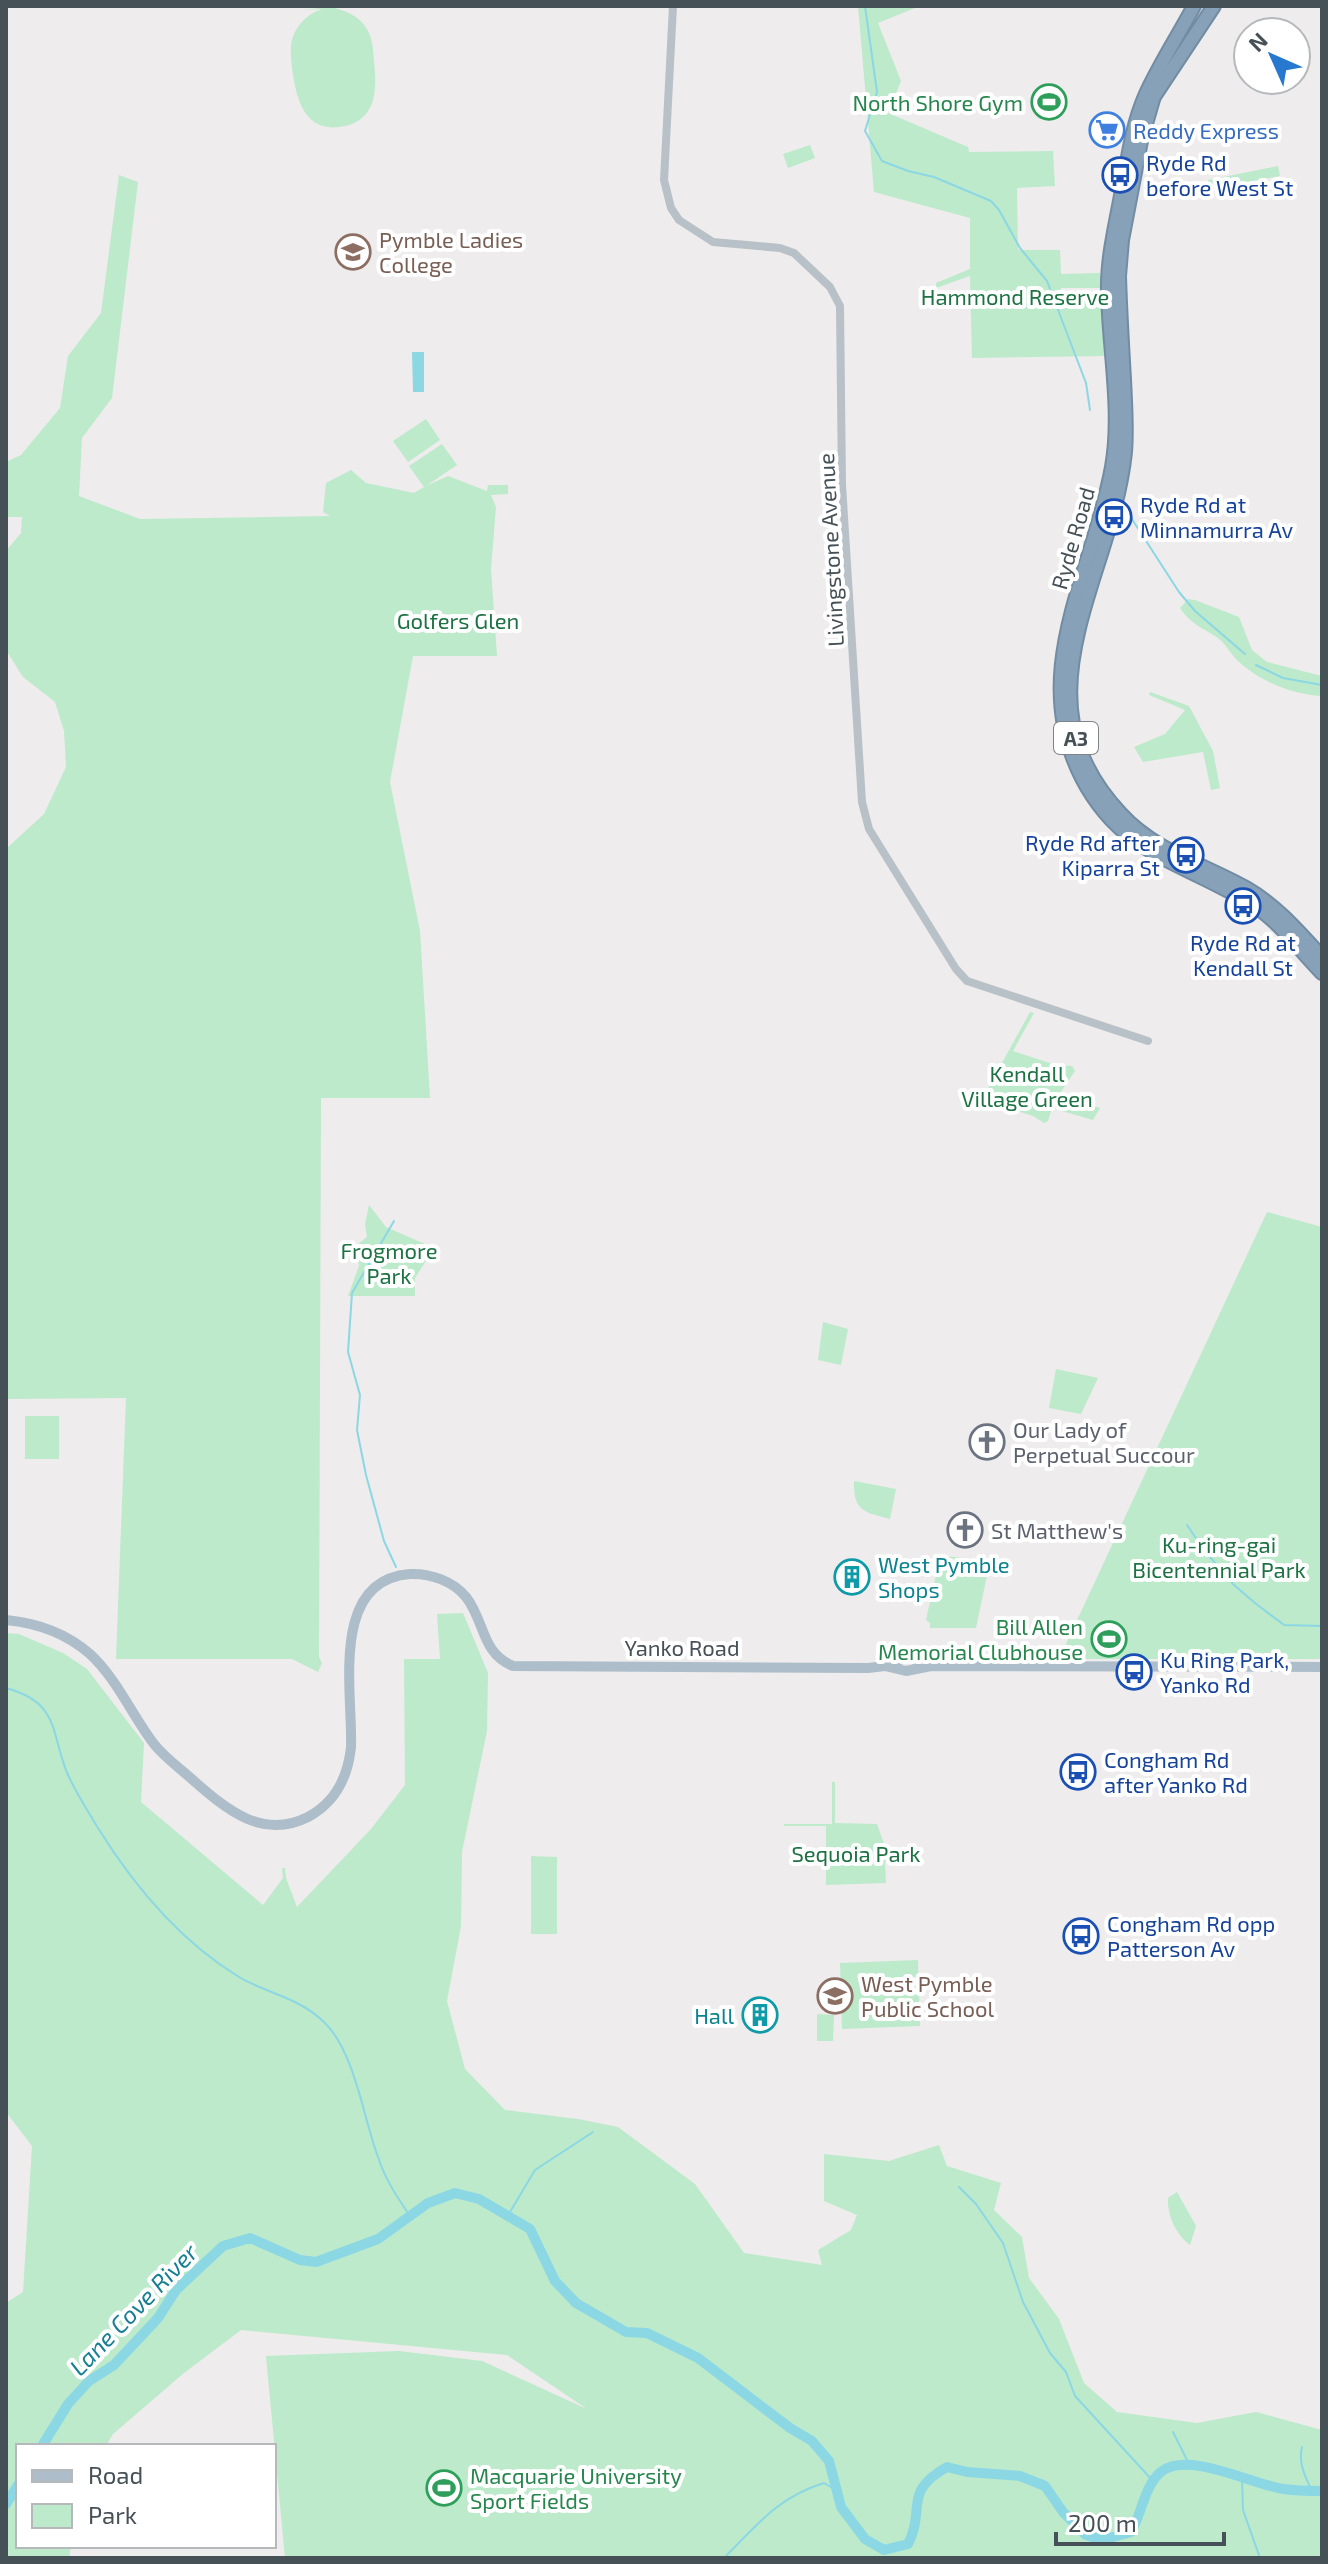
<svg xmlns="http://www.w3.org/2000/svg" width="1328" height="2564" font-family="'Exo 2',sans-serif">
	<rect width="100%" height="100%" fill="#eeecec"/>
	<g fill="#bceacb">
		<path d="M335,6L334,8C347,11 358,16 365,26C373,37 373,49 374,62C377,88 377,119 345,126C304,135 296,98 292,68C291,55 289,43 295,32C301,20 311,13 322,9L303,10Z"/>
		<path d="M858,6H920L878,23L901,81L888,113L968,147L969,152L1053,151L1055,186L1017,188L1018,250H1060L1061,274L1100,273L1101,288H1061L1060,299L1102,300L1104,356L972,358L970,276L936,288V283L970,269V218L874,192Z"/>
		<path d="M810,145L815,158L788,168L783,154Z"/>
		<path d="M1278,166L1280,176L1208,189V180Z"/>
		<path d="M119,175L138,182L112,398L82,438L79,496L140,519L330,516L323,512L326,483L351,470L366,483L414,493L424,487L409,466L442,444L457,465L426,486L448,476L487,491L488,485H508V494L491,495L496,507L491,569L497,656H413L390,782L420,931L430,1098H321L319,1657L322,1663L318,1672L292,1659H116L126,1398L6,1399V849L44,814L66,767L64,731L55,702L23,677L6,650V551L21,533L22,517H6V462L21,455L60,408L68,356L101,313Z"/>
		<path d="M426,419L440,440L408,462L393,441Z"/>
		<path d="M1188,599L1195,600L1239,617L1252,650L1267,662L1322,676V696C1291,694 1258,681 1236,659C1230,653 1226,644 1219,639C1203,627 1192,626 1180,608Z"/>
		<path d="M1150,692L1189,706L1213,751L1220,788L1211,790L1203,752L1143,762L1134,747L1165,734L1185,710L1149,695Z"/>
		<path d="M1030,1012L1034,1013L1013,1051L1056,1065L1072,1066L1075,1071L1059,1095L1100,1108L1093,1120L1052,1108L1048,1121L1044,1123L1033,1116L992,1103L990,1106L980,1103Z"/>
		<path d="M369,1205L386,1227L434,1248L415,1278V1296H348L359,1266L357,1245L367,1237L365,1224Z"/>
		<path d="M1267,1212L1322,1227V1659H1059Z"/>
		<path d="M823,1322L848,1329L841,1365L818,1360Z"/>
		<path d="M1056,1369L1098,1378L1081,1414L1049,1408Z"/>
		<rect x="25" y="1416" width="34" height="43"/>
		<path d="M854,1481L896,1489L890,1519C864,1512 853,1511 854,1481Z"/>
		<path d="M945,1556L990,1561L976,1628H930V1623L926,1620L939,1561Z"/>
		<path d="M463,1613L488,1673L487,1731L462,1852L461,1926L447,2001L465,2069L505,2110L578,2119L618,2127L695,2184L744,2253L822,2265L818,2250L851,2230L857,2215L824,2201V2154L889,2161L939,2145L947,2166L1001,2183L994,2210L1022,2237L1029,2278L1059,2319L1084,2383L1117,2412L1197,2423L1256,2412L1322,2430V2558H285L266,2356L399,2351L482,2361L587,2409L507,2355L241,2330L184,2373L113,2434L106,2446H18V2546H71L69,2558H6V2303L23,2292L32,2146L6,2112L8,2035L6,2033V1633L19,1634L63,1653L87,1669L144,1743L141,1802L263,1905L283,1878L282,1868H285L286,1878L297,1907L371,1829L405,1785L404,1659H440L437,1614Z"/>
		<path d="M832,1782H835V1823L877,1824L888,1855L885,1863L886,1883L826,1885V1826H784V1824H832Z"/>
		<path d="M531,1856L557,1857V1934H531Z"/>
		<path d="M918,1960L920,2026L842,2029L840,1963Z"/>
		<path d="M817,2014L834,2015L833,2041H817Z"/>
		<path d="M1177,2192L1196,2226L1190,2245C1176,2235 1167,2215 1168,2198Z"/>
	</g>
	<path fill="#8cd7e4" d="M412,352H424V392H413Z"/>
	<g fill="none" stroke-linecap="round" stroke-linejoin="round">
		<g stroke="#8cd7e4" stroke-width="2">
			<path d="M865,6L877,92L865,131L882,161L908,171L934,177L991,201L999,210L1020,248L1047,281L1086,383L1090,410"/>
			<path d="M1128,513L1179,592L1195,611L1245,654"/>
			<path d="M1256,665L1283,678L1322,685"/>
			<path d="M394,1221L352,1293L348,1352L360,1395L357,1430L366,1475L384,1541L396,1567"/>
			<path d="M1187,1525L1204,1550L1234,1585L1255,1603L1284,1625L1322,1626"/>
			<path d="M1322,1600V1612"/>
			<path d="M6,1688C61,1703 50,1733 68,1775C76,1793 88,1811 98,1828C134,1886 180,1941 239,1977C268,1994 298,1997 324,2022C355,2052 363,2117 378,2157C385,2179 397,2197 410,2216"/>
			<path d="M959,2187L976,2204L1003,2243L1023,2302L1050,2353L1066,2372L1075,2396L1153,2481"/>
			<path d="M507,2217L535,2170L593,2132"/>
			<path d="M1173,2432L1190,2466"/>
			<path d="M1302,2447C1298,2463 1305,2476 1312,2491"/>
			<path d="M1242,2479L1243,2510L1260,2558"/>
			<path d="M724,2558C757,2525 778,2497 824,2483L836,2490"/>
		</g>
		<g stroke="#8cd7e4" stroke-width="10">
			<path d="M42,2446L68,2404L89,2381L114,2365L158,2318L176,2290L223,2246L250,2238L300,2260L316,2262L378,2239L428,2203L455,2193L479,2199L530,2229L555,2281L576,2303L626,2332L647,2333L698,2358L790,2428L812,2441L829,2461L841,2507L865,2539L884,2550L908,2544C926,2509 902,2492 947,2467L967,2472L1020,2476L1045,2486L1063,2512L1086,2535L1102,2540L1131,2532C1142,2514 1144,2485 1162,2471C1190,2451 1253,2485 1284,2489C1297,2491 1310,2491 1322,2491"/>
			<path d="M6,2504L18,2485"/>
		</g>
		<defs>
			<g id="highway">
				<path d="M1194,6C1178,36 1159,65 1145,96C1132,126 1128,159 1122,190C1116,224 1107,258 1108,292C1109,349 1122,411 1112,467C1093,573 1027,671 1082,778C1123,857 1187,863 1253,905C1280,922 1300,951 1322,973"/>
				<path d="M1154,96L1141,141L1122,240L1119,276C1120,310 1122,345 1124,379C1125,403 1127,428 1125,452C1112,580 1011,697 1121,814C1155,851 1203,864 1246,888C1276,905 1299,932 1322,957"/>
				<path d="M1153,98L1214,6"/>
			</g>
		</defs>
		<use href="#highway" stroke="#728ca3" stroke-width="16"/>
		<path stroke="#b8c1c7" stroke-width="8" d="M673,6L664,180L671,208L679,220L713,242L780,248L794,253L830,287L840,306L842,485L862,802L869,829L956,969L967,981L1148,1041"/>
		<g stroke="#adbdc9" stroke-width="10">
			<path d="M6,1620C37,1623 66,1633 90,1654C117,1679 132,1715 154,1744C165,1758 181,1769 194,1781C227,1810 263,1840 308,1817C336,1802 348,1776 351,1747C353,1692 329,1580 410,1574C430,1573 453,1581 466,1597C485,1621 481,1653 513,1666L868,1668L885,1666L907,1657L931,1666"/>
			<path d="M885,1666L906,1671L931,1666L1322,1667"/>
		</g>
		<use href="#highway" stroke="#86a1b8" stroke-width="12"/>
	</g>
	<defs>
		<symbol id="stadium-ring" viewBox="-11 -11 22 22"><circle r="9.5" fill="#fff" stroke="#2e9e5b" stroke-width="1.5"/><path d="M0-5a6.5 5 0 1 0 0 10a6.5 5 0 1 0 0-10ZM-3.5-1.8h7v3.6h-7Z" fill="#2e9e5b"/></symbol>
		<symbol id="supermarket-ring" viewBox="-11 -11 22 22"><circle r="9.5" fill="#fff" stroke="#3f7fe0" stroke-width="1.5"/><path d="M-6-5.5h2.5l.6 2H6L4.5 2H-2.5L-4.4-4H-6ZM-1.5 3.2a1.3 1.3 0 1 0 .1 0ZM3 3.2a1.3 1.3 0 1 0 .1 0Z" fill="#3f7fe0"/></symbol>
		<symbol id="bus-ring" viewBox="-11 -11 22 22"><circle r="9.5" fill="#fff" stroke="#1a4fb4" stroke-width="1.5"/><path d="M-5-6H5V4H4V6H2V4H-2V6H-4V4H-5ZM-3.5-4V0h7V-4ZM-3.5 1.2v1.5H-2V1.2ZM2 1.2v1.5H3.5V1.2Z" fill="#1a4fb4"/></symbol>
		<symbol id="school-ring" viewBox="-11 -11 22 22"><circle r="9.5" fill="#fff" stroke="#8d6e63" stroke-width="1.5"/><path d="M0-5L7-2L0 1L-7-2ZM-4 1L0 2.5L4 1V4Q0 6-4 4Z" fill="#8d6e63"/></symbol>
		<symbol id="church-ring" viewBox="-11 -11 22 22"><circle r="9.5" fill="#fff" stroke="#6b7280" stroke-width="1.5"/><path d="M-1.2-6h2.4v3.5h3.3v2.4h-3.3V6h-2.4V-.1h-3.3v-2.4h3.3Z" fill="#6b7280"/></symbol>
		<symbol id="building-ring" viewBox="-11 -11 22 22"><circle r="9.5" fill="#fff" stroke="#0f9aa8" stroke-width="1.5"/><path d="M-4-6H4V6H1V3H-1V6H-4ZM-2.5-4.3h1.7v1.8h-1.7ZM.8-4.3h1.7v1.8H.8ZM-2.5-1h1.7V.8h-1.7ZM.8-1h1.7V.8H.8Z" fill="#0f9aa8"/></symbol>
	</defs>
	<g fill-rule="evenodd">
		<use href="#stadium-ring" x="1029" y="82" width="40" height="40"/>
		<use href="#supermarket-ring" x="1087" y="110" width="40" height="40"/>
		<use href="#bus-ring" x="1100" y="155" width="40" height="40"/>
		<use href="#school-ring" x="333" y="232" width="40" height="40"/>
		<use href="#bus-ring" x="1094" y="497" width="40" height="40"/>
		<use href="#bus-ring" x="1166" y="835" width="40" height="40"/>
		<use href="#bus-ring" x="1223" y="886" width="40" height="40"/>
		<use href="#church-ring" x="967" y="1422" width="40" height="40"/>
		<use href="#church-ring" x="945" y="1510" width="40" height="40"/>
		<use href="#building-ring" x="832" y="1557" width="40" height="40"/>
		<use href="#stadium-ring" x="1089" y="1619" width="40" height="40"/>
		<use href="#bus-ring" x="1114" y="1652" width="40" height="40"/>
		<use href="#bus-ring" x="1058" y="1752" width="40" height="40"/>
		<use href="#bus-ring" x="1061" y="1916" width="40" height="40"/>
		<use href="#school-ring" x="815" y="1976" width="40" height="40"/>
		<use href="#building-ring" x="740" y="1995" width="40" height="40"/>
		<use href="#stadium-ring" x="424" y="2468" width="40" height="40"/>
	</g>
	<g text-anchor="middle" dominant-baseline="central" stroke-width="8" stroke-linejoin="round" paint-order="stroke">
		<rect fill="#fff" stroke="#7e8489" stroke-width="2" x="1054" y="722" width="44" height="32" rx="6"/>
		<g font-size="20" font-weight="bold" fill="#465057">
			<text x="1076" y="738">A3</text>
		</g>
		<g font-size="22" fill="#27864d" stroke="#fff" text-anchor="end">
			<text x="1023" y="102">North Shore Gym</text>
			<text x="1083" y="1626">Bill Allen<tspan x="1083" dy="25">Memorial Clubhouse</tspan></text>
			<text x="470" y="2475" text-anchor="start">Macquarie University<tspan x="470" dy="25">Sport Fields</tspan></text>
		</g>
		<g font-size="22" fill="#366cbe" stroke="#fff" text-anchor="start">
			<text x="1133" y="130">Reddy Express</text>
		</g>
		<g font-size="22" fill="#164399" stroke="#fff" text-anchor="start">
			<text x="1146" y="162">Ryde Rd<tspan x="1146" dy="25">before West St</tspan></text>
			<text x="1140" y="504">Ryde Rd at<tspan x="1140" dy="25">Minnamurra Av</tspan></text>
			<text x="1160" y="842" text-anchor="end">Ryde Rd after<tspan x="1160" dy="25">Kiparra St</tspan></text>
			<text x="1243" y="942" text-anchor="middle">Ryde Rd at<tspan x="1243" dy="25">Kendall St</tspan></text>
			<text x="1160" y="1659">Ku Ring Park,<tspan x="1160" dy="25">Yanko Rd</tspan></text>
			<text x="1104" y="1759">Congham Rd<tspan x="1104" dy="25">after Yanko Rd</tspan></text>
			<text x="1107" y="1923">Congham Rd opp<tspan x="1107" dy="25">Patterson Av</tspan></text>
		</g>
		<g font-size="22" fill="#785e54" stroke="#fff" text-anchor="start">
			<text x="379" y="239">Pymble Ladies<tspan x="379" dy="25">College</tspan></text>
			<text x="861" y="1983">West Pymble<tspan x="861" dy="25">Public School</tspan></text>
		</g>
		<g font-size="22" fill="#1d7243" stroke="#fff">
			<text x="1015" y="296">Hammond Reserve</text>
			<text x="458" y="620">Golfers Glen</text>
			<text x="1027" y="1073">Kendall<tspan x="1027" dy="25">Village Green</tspan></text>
			<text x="389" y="1250">Frogmore<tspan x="389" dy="25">Park</tspan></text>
			<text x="1219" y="1544">Ku-ring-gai<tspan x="1219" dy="25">Bicentennial Park</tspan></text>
			<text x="856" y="1853">Sequoia Park</text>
		</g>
		<g font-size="22" fill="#465057" stroke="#fff">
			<text transform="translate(1072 538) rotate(-74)">Ryde Road</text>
			<text transform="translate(830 550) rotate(-93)">Livingstone Avenue</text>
			<text x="682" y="1647">Yanko Road</text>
		</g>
		<g font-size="22" fill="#5b616d" stroke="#fff" text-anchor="start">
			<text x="1013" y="1429">Our Lady of<tspan x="1013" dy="25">Perpetual Succour</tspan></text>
			<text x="991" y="1530">St Matthew's</text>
		</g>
		<g font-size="22" fill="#0d838f" stroke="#fff" text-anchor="start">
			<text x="878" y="1564">West Pymble<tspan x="878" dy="25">Shops</tspan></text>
			<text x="734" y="2015" text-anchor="end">Hall</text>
		</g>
		<g font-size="24" font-style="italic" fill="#167f93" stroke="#fff">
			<text transform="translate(133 2309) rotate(-46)">Lane Cove River</text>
		</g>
	</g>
	<rect width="1328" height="2564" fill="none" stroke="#465057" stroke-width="16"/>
	<rect x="16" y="2444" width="260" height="104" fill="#ffffff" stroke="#b5b9bc" stroke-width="2"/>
	<rect x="32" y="2470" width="40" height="12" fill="#adbdc9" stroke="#b5b9bc" stroke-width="2"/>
	<text x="88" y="2484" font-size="24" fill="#465057">Road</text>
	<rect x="32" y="2504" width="40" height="24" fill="#bceacb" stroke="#b5b9bc" stroke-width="2"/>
	<text x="88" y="2524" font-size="24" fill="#465057">Park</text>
	<g transform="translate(1272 56) rotate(315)"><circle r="38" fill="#ffffff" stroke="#b5b9bc" stroke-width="2"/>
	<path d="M0-6L14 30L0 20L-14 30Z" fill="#2679ce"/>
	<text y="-12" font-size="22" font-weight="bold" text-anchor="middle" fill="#465057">N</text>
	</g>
	<path d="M1056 2532v12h168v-12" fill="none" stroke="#465057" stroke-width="4"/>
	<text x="1068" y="2532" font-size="24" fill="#465057" stroke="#ffffff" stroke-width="6" paint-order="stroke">200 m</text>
</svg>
